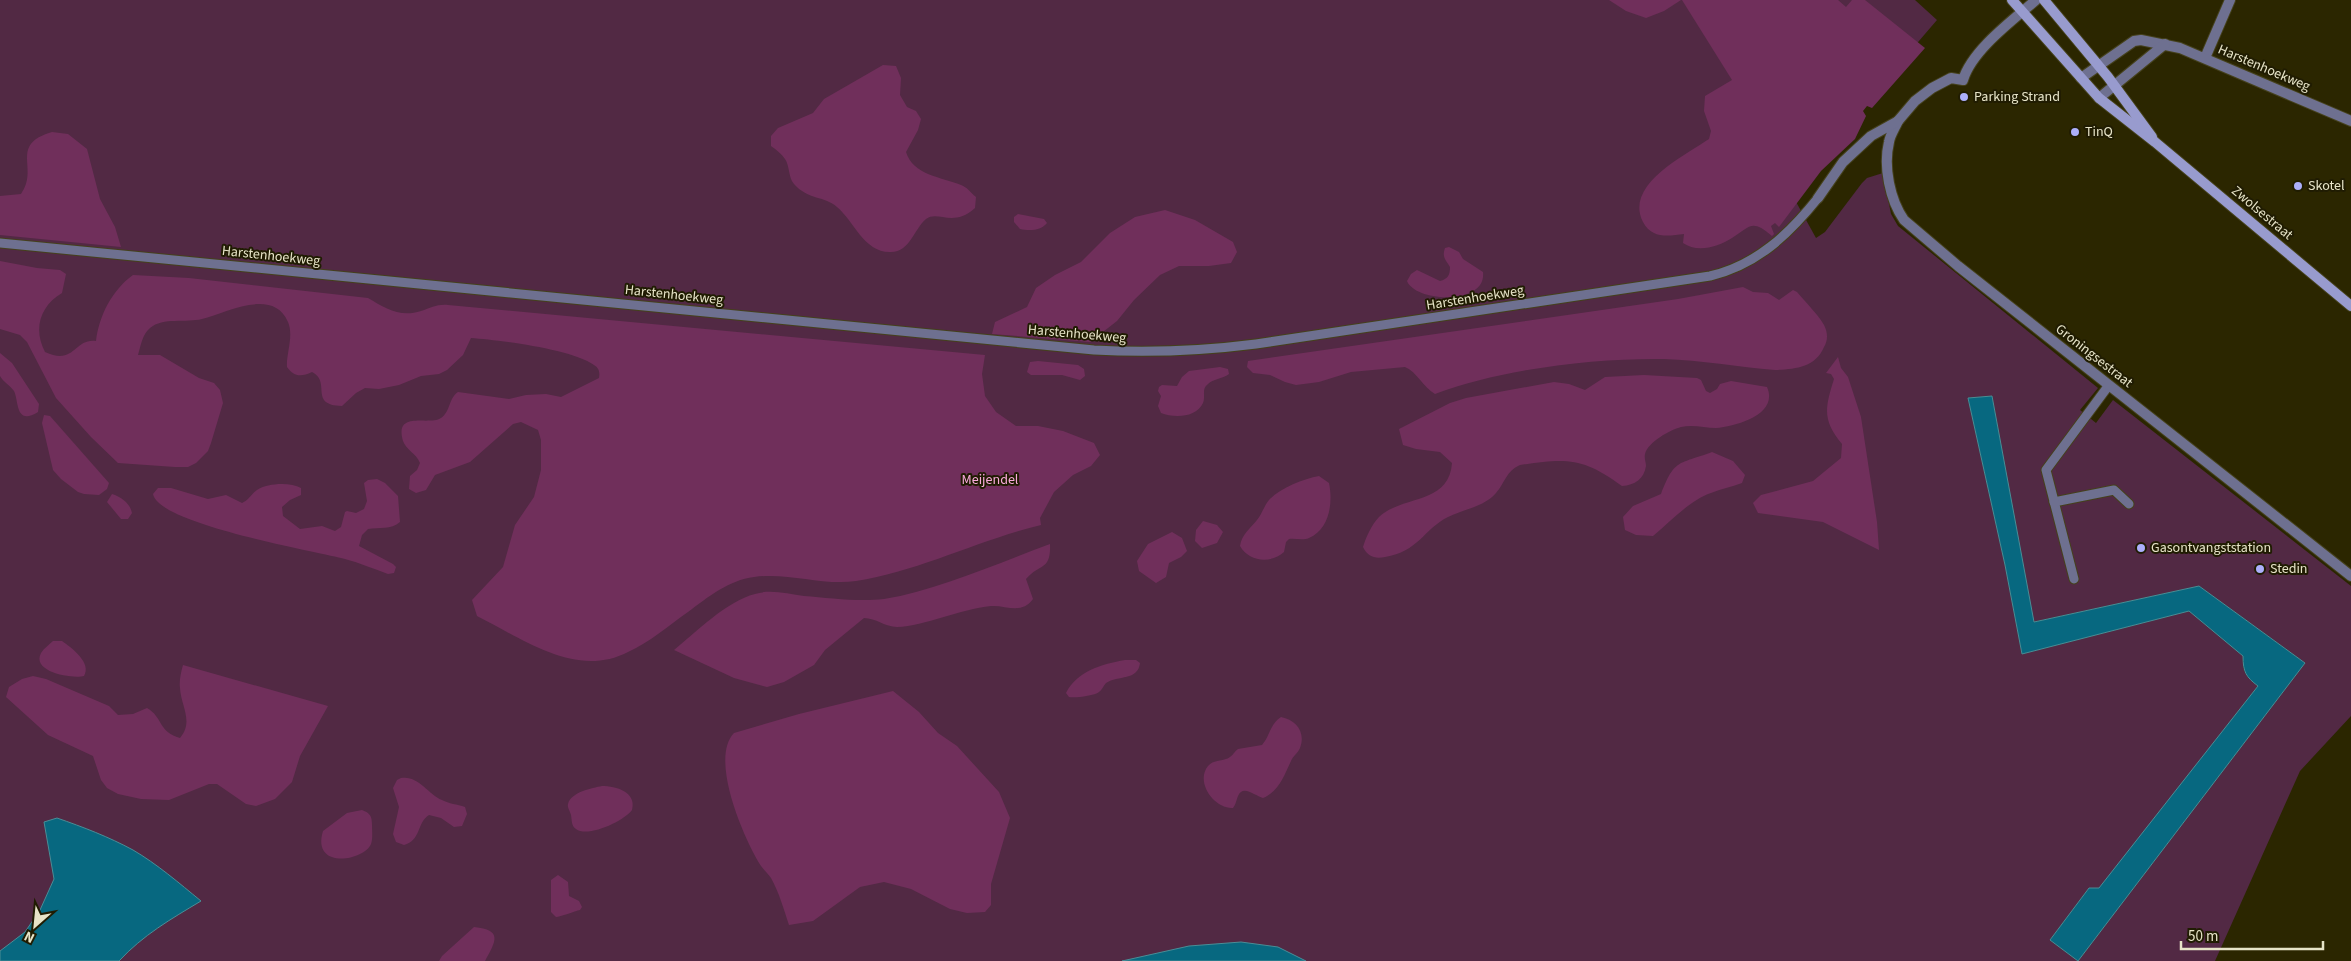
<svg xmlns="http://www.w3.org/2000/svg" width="2351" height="961" font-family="'Source Sans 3',sans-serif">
	<rect width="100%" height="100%" fill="#2b2600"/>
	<path fill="#522944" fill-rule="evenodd" d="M0,0H1915L1937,20L1790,191L1816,238L1825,232L1862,183L1867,178L1883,173L1891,214L1898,226L2098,388L2080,410L2096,423L2113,400L2351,586V716L2300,771L2215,961H0ZM1992,396L2033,622L2199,586L2305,663L2078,961L2050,940L2089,888L2099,889L2258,686C2246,677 2242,672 2243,656L2189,611L2022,654L2005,565L1968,398Z"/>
	<g fill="#702f5b">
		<path d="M1609,0H1681L1664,11L1646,18L1626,11Z"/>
		<path d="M1682,0H1838L1846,7L1852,0H1865L1925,48L1872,108L1867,106L1863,111L1866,116L1855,139L1821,171L1779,227L1775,223L1771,226L1774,234L1772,236C1751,218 1750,227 1732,238C1718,247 1697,253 1683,243L1684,234C1668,236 1652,239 1643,222C1624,185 1684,156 1709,139L1711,131L1704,111L1705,96L1732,80Z"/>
		<path d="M883,65L896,66L901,78L900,95L907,107L916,111L921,119L918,130L906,152C913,175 941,177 961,185C967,187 971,193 976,197L975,208C953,228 938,210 926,219C914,229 910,252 891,252C864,253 854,221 837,207C825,196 808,200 794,184C788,177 790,166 785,159C782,154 775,149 771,146V136L778,128L813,113L824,99Z"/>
		<path d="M52,132L68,134L87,149L100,199L115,227L121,247L0,235V196L21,194C40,168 8,145 52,132Z"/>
		<path d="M1165,210L1195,220L1233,242L1237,252L1231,263L1209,266H1179L1160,275L1134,300L1117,321L1090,342L992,334L995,322L1027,307L1036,288L1055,275L1081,262L1110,233L1135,217Z"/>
		<path d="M1018,214L1044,219L1047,223C1041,231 1029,231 1020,229L1014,222V217Z"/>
		<path d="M1449,247L1459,252L1463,259L1483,272C1487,305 1416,303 1407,281L1411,274L1417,270L1440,281C1448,279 1450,275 1450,267C1445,259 1442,257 1445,248Z"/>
		<path d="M0,261L37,268L60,270L66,274L62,293C40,306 33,329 45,352C75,366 74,338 96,341C99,316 112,290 133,275L189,278L368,298C385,308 400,318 421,311C431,308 437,304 448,305L985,355L982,374L985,396L996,412L1016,426H1038L1063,431L1094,443L1100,455L1091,466L1073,475L1054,492L1040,518L1041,525C978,540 920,571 856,581C823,586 788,572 754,577C729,580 708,597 688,612C668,626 650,642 628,652C576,679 523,639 477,616L472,600L503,567L515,525L534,497L541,470V440L538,430L521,422L513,424L470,462L435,475L426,490L416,493L409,489L410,476L417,470L420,463C416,453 406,450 403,441C394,410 429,426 441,418C451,411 448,399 458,392L509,399L526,395L546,394L561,397L599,378C600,372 599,368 594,365C572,349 499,340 471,338L463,355L447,370L439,374L421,376L399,385L379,389L365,388L356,393L342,406C308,405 332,382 312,372C301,377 294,377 287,367C286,354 294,336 288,322C273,287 226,313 202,319C186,323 163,317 150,328C142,335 141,345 138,355H160L199,378L214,383L220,390L223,403L211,443L208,451L196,463L188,467H175L118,463L91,437L56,398L27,342L20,335L0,329Z"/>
		<path d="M1743,287L1753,292L1768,293L1779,300L1793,290L1797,292C1806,303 1817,313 1824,325C1828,333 1828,340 1824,347C1815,368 1795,369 1775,370C1738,367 1701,360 1664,359C1594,358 1501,369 1435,394C1423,387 1417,372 1405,367L1351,372L1319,382L1296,385L1285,382L1270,375L1253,373L1247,367L1248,361L1678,299Z"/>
		<path d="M0,353L12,363L39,404L38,412C15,426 19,401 14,391C10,385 3,382 0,376Z"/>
		<path d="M1838,357L1841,368L1848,377L1861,417L1877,522L1879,550L1823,522L1758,513L1753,503L1761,495L1813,481L1841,458L1842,444C1822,420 1825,408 1834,379L1831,374L1826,373Z"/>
		<path d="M1038,361L1078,365L1084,369L1085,376L1080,380L1062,375H1031L1027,372L1030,362Z"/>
		<path d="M1220,367L1228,369L1229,374C1222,379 1213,379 1208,384C1201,389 1206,396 1203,403C1196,418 1174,418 1161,413L1158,406L1161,396L1158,391L1159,387L1162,385L1177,386L1182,377L1189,371Z"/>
		<path d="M1644,375L1697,378L1701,380L1706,391L1710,393L1717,389L1720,384L1731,381L1767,387C1779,414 1737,426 1716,428C1705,428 1693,424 1681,427C1670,430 1648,442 1645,454C1644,458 1646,462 1646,466C1644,479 1635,485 1622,486C1583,457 1566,458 1520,465C1506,471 1505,483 1496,493C1484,507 1464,509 1448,517C1424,529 1418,552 1385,557C1375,559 1368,557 1363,547C1366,537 1372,524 1379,517C1402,495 1449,505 1452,463L1440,452L1416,449L1403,445L1399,429L1450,403L1466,398L1554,382L1569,384L1585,390L1605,377Z"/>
		<path d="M44,415L50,416L109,483L107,489L99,495L84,494L78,492L61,479L53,470L42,423Z"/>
		<path d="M1712,452L1733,461L1745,475L1742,483C1731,487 1721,489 1711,493C1690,500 1670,522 1653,536L1636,535L1625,530L1623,517L1633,506L1661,494C1675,458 1678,465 1712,452Z"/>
		<path d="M1319,476L1329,483C1333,502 1330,529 1309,538C1302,541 1296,538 1289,539L1286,542L1284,552C1271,564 1249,562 1240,546C1242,534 1249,530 1257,520C1262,514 1264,506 1269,500C1280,488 1303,479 1319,476Z"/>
		<path d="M377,479L385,483L398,496L400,522C391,530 379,527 368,529L362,535L359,546L393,564L396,567L394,573L388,574C374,569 360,563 345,559C314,551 158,524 153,494L158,488H171L208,499L226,495L242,503C249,500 251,494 257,490C268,483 290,482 301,488V495L290,500L282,507L283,516L300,529L322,526L335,531L341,527L345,512L347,511L356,513L364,509L367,501L364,483L368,480Z"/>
		<path d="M112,494C121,497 130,503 132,513L128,519H121L107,502Z"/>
		<path d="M1203,521L1217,525L1223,532L1217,543L1202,548L1195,541L1196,530Z"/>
		<path d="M1172,532L1182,538L1187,551L1181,557L1169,563L1166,577L1156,583L1139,571L1137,561L1148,544Z"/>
		<path d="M1050,544C1051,571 1040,563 1026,579L1033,599C1021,615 1007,605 991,606C960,609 925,626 897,627C885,627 876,618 864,618L825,650L814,665L784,682L767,687L734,678L674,650C696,632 727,601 755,594C770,589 788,594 804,596C829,598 859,602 884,599C938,590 998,563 1050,544Z"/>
		<path d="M53,641H62C72,648 92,663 84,676C72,679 31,672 41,653C44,648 49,645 53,641Z"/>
		<path d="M1125,660H1136L1140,663C1138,681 1118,675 1106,683C1103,686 1102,690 1099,692C1094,696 1075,698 1069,697L1066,693C1077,671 1102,664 1125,660Z"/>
		<path d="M183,665L328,706L300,756L292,782L275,799L256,806L246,804L217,784H209L169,800L141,799L118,794L107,788L101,780L93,756L48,735L6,697L9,687L22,679L33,676L46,679L109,706L118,715L133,714L147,708C163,717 158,732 180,738C194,722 181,706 180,688C179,681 181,672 183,665Z"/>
		<path d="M893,691L919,712L938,733L957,746L999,792L1010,818L991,884V905L985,912L967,913L950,909L911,889L884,882L860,887L813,921L789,925C784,910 779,892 771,878C768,874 764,870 761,866C744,839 709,759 734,733L799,714Z"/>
		<path d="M1281,717C1296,720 1306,732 1300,748C1298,753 1293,756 1291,761C1284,776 1279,791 1263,798C1255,796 1243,784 1238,796C1236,801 1236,804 1233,808C1214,809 1195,782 1208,766C1214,759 1223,762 1230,757C1233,755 1235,751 1238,749L1262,745C1270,736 1270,724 1281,717Z"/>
		<path d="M401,778C418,775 428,794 442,800C449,804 457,804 465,807L467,814L462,826L454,827L441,818L429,815C417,822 421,841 404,845L396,842L393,834L399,807L393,788L397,780Z"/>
		<path d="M602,786C616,786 637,792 632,810C624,821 588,838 576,829C571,826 572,820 571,815C570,811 567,807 568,804C571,792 592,788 602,786Z"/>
		<path d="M362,810C370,813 372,816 372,825C372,830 373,839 371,844C364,861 311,870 323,831L347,813Z"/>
		<path d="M558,875L568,882L569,896L579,901L582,907L580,910C575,911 560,917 556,917L551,912V880Z"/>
		<path d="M474,927C503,930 496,941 485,961H439L442,956Z"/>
	</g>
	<g fill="#076880" stroke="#4a8d96">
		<path d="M1992,396L2034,622L2199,586L2305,663L2078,961L2050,940L2089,888H2099L2258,686C2246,677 2243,672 2243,656L2189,611L2022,654L2005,565L1968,398Z"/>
		<path d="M57,818C83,827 109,837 133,850C157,864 179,883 201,901C171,919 143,935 119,961H0V951L25,932L40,910L54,879L44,822Z"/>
		<path d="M1241,942L1278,947L1306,961H1122L1189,946Z"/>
	</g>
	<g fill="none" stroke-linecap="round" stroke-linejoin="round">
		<defs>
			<g id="service">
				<path d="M0,243L1094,350C1149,353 1201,351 1256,344L1710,276C1757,265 1789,234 1818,198"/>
				<path d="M2054,502L2114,490L2129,504"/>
				<path d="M2074,579L2046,470L2109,385"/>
			</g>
			<g id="minor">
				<path d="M2205,58L2230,0"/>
				<path d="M1898,121C1895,128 1890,135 1889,142C1883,167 1890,200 1904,220L1958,266L2351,576"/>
				<path d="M1818,198L1843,162L1871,136L1898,121L1915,101L1932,88L1951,78L1963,80C1972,50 2013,20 2036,0"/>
			</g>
			<g id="tertiary">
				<path d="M2081,78L2134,41L2141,40L2180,48L2351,121"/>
				<path d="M2099,98L2165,44"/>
			</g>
			<g id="secondary">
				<path d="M2012,0L2099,98L2155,142L2351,306"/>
				<path d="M2044,0L2108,77L2152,137"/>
			</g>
		</defs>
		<use href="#service" stroke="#45411c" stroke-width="11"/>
		<use href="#minor" stroke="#45411c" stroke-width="12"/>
		<use href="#tertiary" stroke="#45411c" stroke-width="12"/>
		<use href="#secondary" stroke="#45411c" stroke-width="12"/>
		<use href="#service" stroke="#6e7090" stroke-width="9"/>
		<use href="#minor" stroke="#6e7090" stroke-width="10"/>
		<use href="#tertiary" stroke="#6e7090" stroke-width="10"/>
		<use href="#secondary" stroke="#989bce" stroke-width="10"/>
	</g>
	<g fill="#acaffb" stroke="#201c02" stroke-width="2">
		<circle cx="1964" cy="97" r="5"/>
		<circle cx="2075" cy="132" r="5"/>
		<circle cx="2298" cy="186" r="5"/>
		<circle cx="2141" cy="548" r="5"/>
		<circle cx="2260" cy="569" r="5"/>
	</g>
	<g text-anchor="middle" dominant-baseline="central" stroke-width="4" stroke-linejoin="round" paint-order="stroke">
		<g font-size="14" fill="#e7e4c8" stroke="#201c02">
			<text transform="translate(2264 68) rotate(23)">Harstenhoekweg</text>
			<text transform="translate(2262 213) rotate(40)">Zwolsestraat</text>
			<text transform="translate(271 256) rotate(6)">Harstenhoekweg</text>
			<text transform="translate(674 295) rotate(6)">Harstenhoekweg</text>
			<text transform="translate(1475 298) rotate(-9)">Harstenhoekweg</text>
			<text transform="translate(1077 334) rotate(5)">Harstenhoekweg</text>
			<text transform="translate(2094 356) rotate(38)">Groningsestraat</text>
		</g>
		<g font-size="14" fill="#e7e4c8" stroke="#201c02" text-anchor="start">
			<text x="1974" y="97">Parking Strand</text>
			<text x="2085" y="132">TinQ</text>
			<text x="2308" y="186">Skotel</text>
			<text x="2151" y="548">Gasontvangststation</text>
			<text x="2270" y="569">Stedin</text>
		</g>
		<g font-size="14" fill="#faabdc" stroke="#201c02">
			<text x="990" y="480">Meijendel</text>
		</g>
	</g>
	<g transform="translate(35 926) rotate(207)" stroke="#201c02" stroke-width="4" paint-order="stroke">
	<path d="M0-4L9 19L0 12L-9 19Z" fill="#e7e4c8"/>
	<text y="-8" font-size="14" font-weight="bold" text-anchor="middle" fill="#e7e4c8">N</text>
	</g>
	<path d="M2181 941v8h142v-8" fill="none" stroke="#e7e4c8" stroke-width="2.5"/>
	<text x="2188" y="941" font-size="15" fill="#e7e4c8" stroke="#201c02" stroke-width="4" paint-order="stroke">50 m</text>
</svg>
